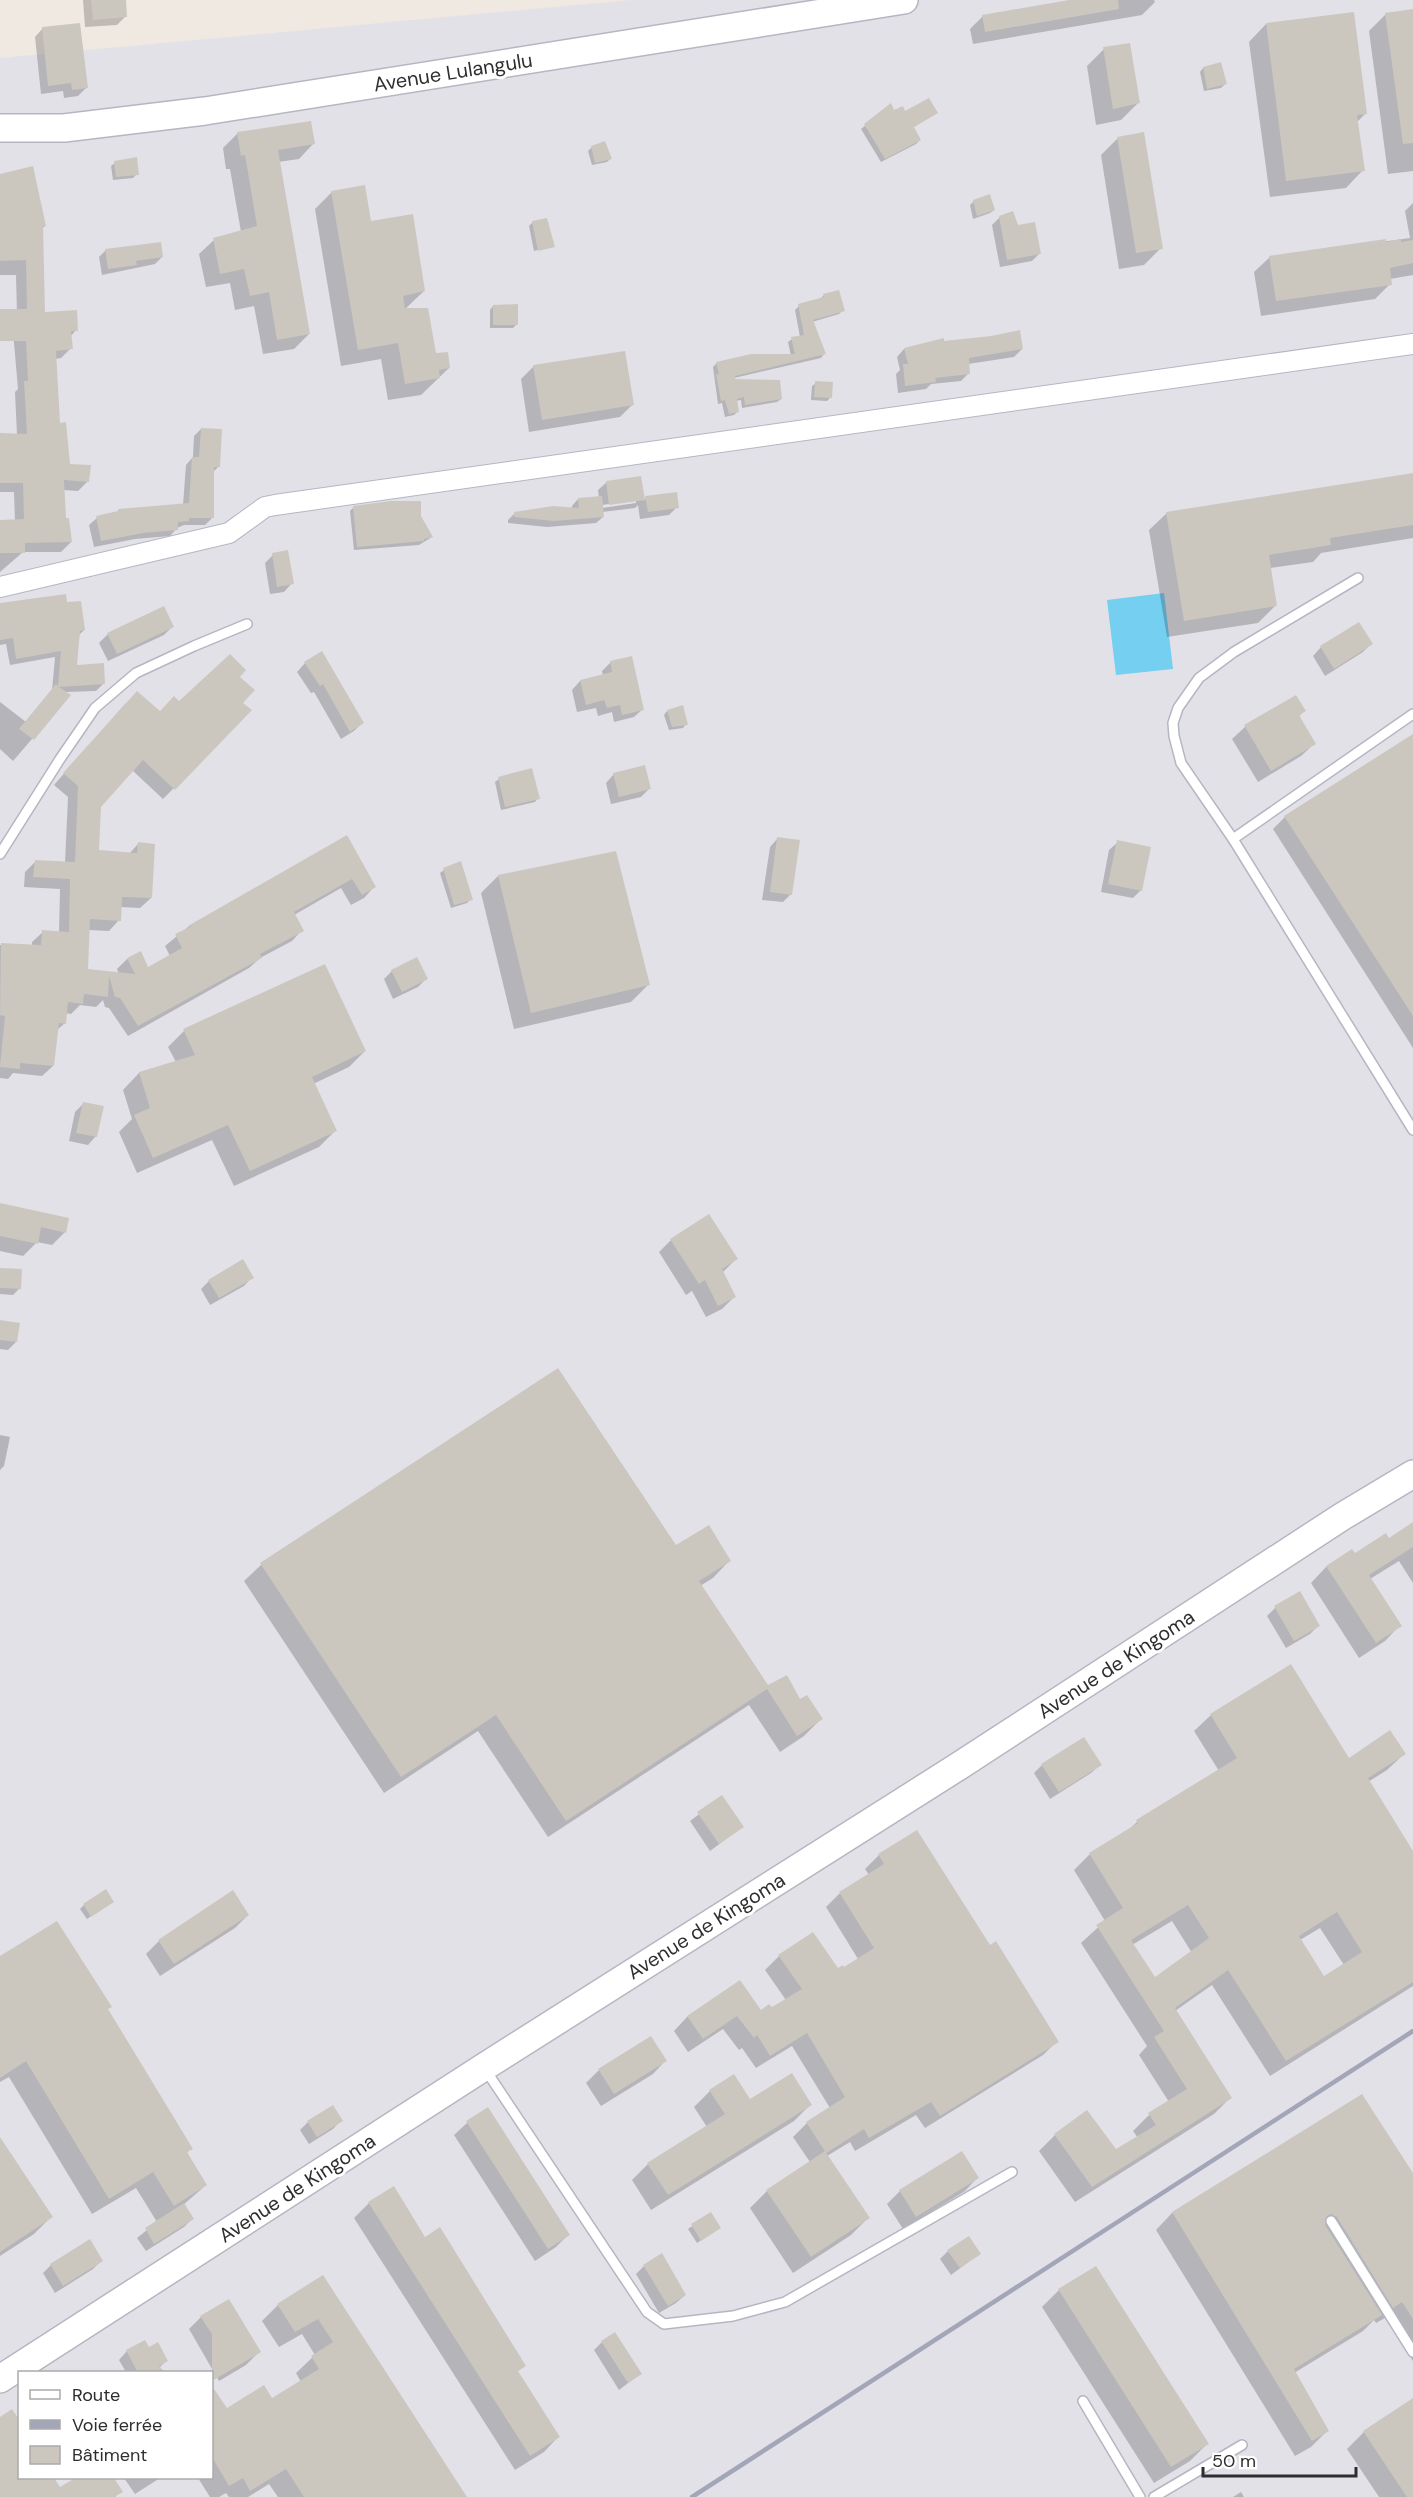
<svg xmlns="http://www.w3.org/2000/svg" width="1413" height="2497" font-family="'DM Sans',sans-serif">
	<rect width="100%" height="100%" fill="#efe9e1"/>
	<path fill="#e3e1e8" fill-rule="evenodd" d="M631,0H1413V2497H0V58ZM20,2372H212V2478H20Z"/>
	<path fill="#75cff0" d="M1164,593L1173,669L1116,675L1107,600Z"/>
	<g fill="#0003" fill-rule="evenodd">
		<path d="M83,0H124L125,17L117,25L85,27Z"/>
		<path d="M1078,0H1154L1155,2L1142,15L973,44L970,29L983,16Z"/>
		<path d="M1413,11V171L1388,174L1369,31L1386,14Z"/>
		<path d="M1266,24L1366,113L1357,122L1363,170L1346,188L1270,197L1249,42Z"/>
		<path d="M43,28L86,88L78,96L64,98L63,91L41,94L35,37Z"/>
		<path d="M1104,49L1138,103L1121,120L1096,125L1087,66Z"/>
		<path d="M1203,68L1225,84L1221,88L1204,91L1200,72Z"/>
		<path d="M890,105L893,112L936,113L912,128L920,140L916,144L881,162L861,129Z"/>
		<path d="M238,133L313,144L299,159L278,162L309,334L294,349L263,354L254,306L235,310L230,283L206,287L199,254L214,240L241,232L230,169H226L223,148Z"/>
		<path d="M1118,138L1161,248L1144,265L1119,269L1101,155Z"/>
		<path d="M592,147L611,158L607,162L592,165L588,151Z"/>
		<path d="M115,163L137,174L133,178L113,180L111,166Z"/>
		<path d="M0,175L45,226L41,229L43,313L76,330L70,337L71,348L61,358L55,359L58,424L69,465L88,481L78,491L63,490L65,519L71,542L61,552H23L0,572V522L15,521L14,492H0V435H17L15,392L18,389L12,320L17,315L16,275H0Z"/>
		<path d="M332,192L424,291L404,310L435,355L449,368L421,395L388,400L381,359L341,366L315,209Z"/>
		<path d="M974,201L994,210L990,213L973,219L970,205Z"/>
		<path d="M1413,203V275L1390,279V284L1375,299L1261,316L1254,272L1270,257L1410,238L1405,211Z"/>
		<path d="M1000,217L1017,227L1040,253L1032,261L1000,267L992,225Z"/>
		<path d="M533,222L554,246L551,248V246L534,251L529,226Z"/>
		<path d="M106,250L162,257L155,264L102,275L99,257Z"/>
		<path d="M824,295L843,310L839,314L812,322L824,354L821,358L734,378V381L781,399L777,402L742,408L741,400L736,401L737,412L734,415L725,417L722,403L718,404L713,367L717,363L791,356L788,342L792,339L800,337L795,310L799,306L820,299Z"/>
		<path d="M493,306L517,324L513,328H490V310Z"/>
		<path d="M943,343L1022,349L1014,357L968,364L969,373L961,381L931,384L926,389L898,393L896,374L900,370L897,357L904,349Z"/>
		<path d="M534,366L632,405L620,417L529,432L521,379Z"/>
		<path d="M816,383L831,397L827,401L811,400L812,386Z"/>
		<path d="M201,429L219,466L212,473V518L205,525H184L177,528L170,536L135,539L94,547L89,525L97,518L183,505L186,465L193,457L194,436Z"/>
		<path d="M1413,474V538L1321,553L1313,562L1270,568L1275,606L1258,623L1167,637L1149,530L1167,513Z"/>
		<path d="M640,478L643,501L646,498L677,507L669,515L640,519L638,505L635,508L602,512L603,517L596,523L547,527L508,523V520L514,514L572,509V506L578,499L599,498L598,490L607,482ZM636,500V503L602,508V505Z"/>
		<path d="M353,508L432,537L419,545L354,550L350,511Z"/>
		<path d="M273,555L292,583L284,592L270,594L265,563Z"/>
		<path d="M66,604L84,630L78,636L76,667L103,684L96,691L65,692L69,696L13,761L0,749V702L26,722L52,691L55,657L10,665L6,644L0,645V605Z"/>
		<path d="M163,608L172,627L164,635L108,661L99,643L108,634Z"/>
		<path d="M1359,624L1371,644L1363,652L1325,676L1313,656L1321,647Z"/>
		<path d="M611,662L643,709L634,717L614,722L612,712L598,716L596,708L577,712L572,690L580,681L603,676L602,671Z"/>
		<path d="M305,663L362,723L354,731L341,739L314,692L311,693L297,672Z"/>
		<path d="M238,677L241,703L250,711L163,799L132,770L99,806L97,852L129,854L138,844L151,898L140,908L120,907L119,920L109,931L88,930L87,970L119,974L117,969L127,959L148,969L170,956L165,946L188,927L347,837L374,887L364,898L351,905L341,888L294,915L302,930L292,941L260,958L249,968L128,1036L109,1008L105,1007L103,1000L96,1007L80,1005L71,1014L65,1013V1023L56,1031L53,1066L42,1076L13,1073L8,1079L0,1078V945L32,946V942L43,932L59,933L60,889L24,887L25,872L35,862L65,863L68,797L54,785L126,703L159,713Z"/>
		<path d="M1295,697L1304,711L1298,717L1314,744L1301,756L1258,782L1232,739L1245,727Z"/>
		<path d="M667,711L686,724L683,728L669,730L664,715Z"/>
		<path d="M1413,736V1048L1273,829L1285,817Z"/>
		<path d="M614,774L649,789L641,797L611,804L606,783Z"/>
		<path d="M499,779L538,798L535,802L501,810L495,782Z"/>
		<path d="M778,838L791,894L783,902L762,900L770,847Z"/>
		<path d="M1118,842L1141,890L1133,898L1101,892L1109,850Z"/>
		<path d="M444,870L471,899L467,903L451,908L440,873Z"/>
		<path d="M498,876L648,985L631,1002L514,1029L481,893Z"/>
		<path d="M392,971L426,979L418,987L393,999L384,979Z"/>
		<path d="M184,1031L365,1051L349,1067L313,1084L335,1131L319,1147L234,1186L212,1140L137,1173L119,1132L132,1119L123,1090L139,1073L176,1062L168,1047Z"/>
		<path d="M83,1104L96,1136L88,1145L69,1141L75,1112Z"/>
		<path d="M0,1204L65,1232L52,1245L37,1242L23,1256L0,1251Z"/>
		<path d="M671,1240L736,1259L722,1273L734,1297L722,1309L706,1317L692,1291L686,1295L659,1252Z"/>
		<path d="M0,1270L20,1288L13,1295L0,1294Z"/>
		<path d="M252,1277L244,1286L210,1305L201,1289L209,1281Z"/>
		<path d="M0,1322L16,1342L8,1350L0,1349Z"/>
		<path d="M557,1370L675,1547L729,1561L713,1578L700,1586L768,1687L800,1701L821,1719L804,1736L780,1752L749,1705L548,1837L478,1731L384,1793L244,1581L261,1565Z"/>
		<path d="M0,1435L10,1437L4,1466L0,1470Z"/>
		<path d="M1413,1524V1583L1399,1561L1370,1579L1400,1625L1385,1641L1359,1658L1311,1583L1326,1567L1351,1551L1354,1555L1389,1540Z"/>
		<path d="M1299,1593L1318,1626L1310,1634L1286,1648L1267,1616L1275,1608Z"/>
		<path d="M1211,1715L1348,1760L1404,1754L1387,1770L1368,1782L1413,1854V1986L1270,2076L1212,1985L1175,2011L1230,2098L1214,2114L1075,2202L1039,2151L1055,2135L1116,2151L1138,2138L1133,2131L1149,2115L1169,2102L1139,2055L1147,2046L1081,1943L1105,1921L1074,1870L1090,1854L1126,1832L1137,1822L1219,1771L1194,1731ZM1172,1921L1192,1953L1154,1980L1132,1945ZM1320,1928L1344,1965L1324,1978L1300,1940Z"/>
		<path d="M1042,1765H1100L1091,1773L1050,1799L1034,1773Z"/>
		<path d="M722,1797L742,1827L710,1851L690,1821Z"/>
		<path d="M917,1832L989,1948L1057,2041L1043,2055L925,2128L916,2115L855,2151L850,2142L827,2156L868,2218L851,2235L793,2273L750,2208L767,2191L810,2162L793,2137L807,2123L830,2108L792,2046L756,2068L742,2048L739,2050L723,2029L688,2052L674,2031L687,2017L740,1982L761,2013L786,2000L765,1970L779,1956L837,1970L844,1969L858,1959L826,1907L839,1894L869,1875L865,1869L879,1855Z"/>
		<path d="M233,1893L248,1915L235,1928L160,1976L146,1954L159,1941Z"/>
		<path d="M112,1902L87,1919L80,1909L84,1905Z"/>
		<path d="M0,1958L107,2010L191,2148L186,2154L206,2185L183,2205L192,2219L184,2227L146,2251L137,2238L157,2222L136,2188L92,2214L9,2077L0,2082Z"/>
		<path d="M665,2061L653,2074L601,2106L586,2083L599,2070Z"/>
		<path d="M710,2091L750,2101L810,2105L794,2121L651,2210L632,2180L648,2164L707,2127L694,2107Z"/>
		<path d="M1362,2096L1413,2176V2361L1385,2318L1376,2323L1374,2320L1363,2331L1294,2373L1327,2431L1311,2447L1295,2456L1156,2230L1172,2213Z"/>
		<path d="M488,2109L568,2235L556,2247L535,2261L454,2135L467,2123Z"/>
		<path d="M341,2120L333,2129L309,2144L300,2130L308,2122Z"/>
		<path d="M0,2140L51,2217L34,2234L0,2256Z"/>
		<path d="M977,2178L965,2191L903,2229L887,2204L900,2191Z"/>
		<path d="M393,2188L424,2239L524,2366L517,2372L558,2437L544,2452L515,2470L354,2218L369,2203Z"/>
		<path d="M710,2214L719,2228L697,2243L688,2229Z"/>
		<path d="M948,2251L979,2254L951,2275L940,2259Z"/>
		<path d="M102,2260L93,2269L55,2293L43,2273L51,2265Z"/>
		<path d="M644,2266L685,2295L676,2303L659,2313L636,2274Z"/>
		<path d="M323,2277L465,2497H278L269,2484L248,2497H229L226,2493L219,2497H210L198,2478H212V2388L226,2410L272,2400L301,2382L296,2373L315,2355L302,2334L279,2347L262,2321L278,2305Z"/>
		<path d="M1059,2290L1207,2444L1190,2461L1154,2483L1042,2307Z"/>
		<path d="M201,2317L259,2352L246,2365L219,2381L189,2329Z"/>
		<path d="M602,2342L640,2374L619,2390L594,2350Z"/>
		<path d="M148,2349L166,2361L159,2368L160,2372H126L119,2360L127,2351Z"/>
		<path d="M1413,2400V2497H1379L1347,2449L1364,2432Z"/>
		<path d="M0,2419L20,2478H53L60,2489L78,2478H112L121,2491L115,2497H0Z"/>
		<path d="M124,2478H160L135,2494Z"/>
		<path d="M1241,2492L1244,2497H1233Z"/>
	</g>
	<g fill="#cbc7bf" fill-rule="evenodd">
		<path d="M91,0H126L127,17L93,20Z"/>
		<path d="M1069,0H1118L1119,9L985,32L982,15Z"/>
		<path d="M1413,9V143L1403,144L1385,13Z"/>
		<path d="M1354,12L1367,114L1357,115L1365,171L1286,181L1266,23Z"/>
		<path d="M80,23L88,88L72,90L71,83L48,86L42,27Z"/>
		<path d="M1130,43L1140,103L1113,109L1103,47Z"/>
		<path d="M1221,62L1227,84L1207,89L1203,67Z"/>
		<path d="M929,98L938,113L914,127L921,140L885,159L864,124L891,103L894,110L903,106L905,111Z"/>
		<path d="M311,121L315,144L278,150L310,334L277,340L269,292L250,296L244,269L220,274L213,238L257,226L245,155L241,156L237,132Z"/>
		<path d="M1144,132L1163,249L1136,253L1117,137Z"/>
		<path d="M605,141L612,159L595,163L591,146Z"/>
		<path d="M137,157L139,175L116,177L114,161Z"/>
		<path d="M33,166L46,226H43L45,312L77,310L78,331H71L73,349L56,351L60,423L66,422L70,464L91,465L89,482L64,480L66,518H69L72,542L25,543V553H0V520L24,519L23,483H0V433L27,434L24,381H28L26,341H0V309H27L26,260L0,261V174Z"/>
		<path d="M365,185L371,221L413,214L425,291L403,296L405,308H428L436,353L448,352L450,368L439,370L440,378L405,384L398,343L358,350L331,191Z"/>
		<path d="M990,194L995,210L977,216L973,200Z"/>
		<path d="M1013,211L1018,225L1035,222L1041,254L1007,260L999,216Z"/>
		<path d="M547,218L555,247L538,251L532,221Z"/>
		<path d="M1386,239V242L1401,239V242L1413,240V263L1390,268L1392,285L1276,301L1269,256Z"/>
		<path d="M161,242L163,257L136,261L137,265L108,269L105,249Z"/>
		<path d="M839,290L845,311L813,320L826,354L735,376V379L780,380L782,399L745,405L744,397L737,399L739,412L729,414L725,400L721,401L716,374H719L716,362L751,354H795L791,337L804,335L798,304L824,297L823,294Z"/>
		<path d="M518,304V325H493V305Z"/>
		<path d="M1020,330L1023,349L969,358L970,374L935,378L936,382L905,386L903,364H908L904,348L944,338V341L991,336Z"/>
		<path d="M625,351L634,405L542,420L533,365Z"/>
		<path d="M815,381L833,382L832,398L814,397Z"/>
		<path d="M201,428L222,429L220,467H214V518H189V521L178,522V530L143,533L101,541L96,516L118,511V509L189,503L192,457H199Z"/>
		<path d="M1413,473V525L1330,538L1331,545L1269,555L1277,606L1184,621L1166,512Z"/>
		<path d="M641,476L645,500L609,505L606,481Z"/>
		<path d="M677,492L679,508L648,512L645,496Z"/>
		<path d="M602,496L604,517L554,521L514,517V512L553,506L579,508L578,498Z"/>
		<path d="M390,501H421V516L433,537L424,539V541L357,547L353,506Z"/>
		<path d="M288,550L294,584L277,587L272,553Z"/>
		<path d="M66,594L67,602L81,601L85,630L80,631L77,665L104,663L105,684L59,687L71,695L34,740L19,729L56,684L58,686L61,651L16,659L13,638L0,640V603Z"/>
		<path d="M164,606L174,627L117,654L107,633Z"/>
		<path d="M1359,622L1373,644L1334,669L1320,646Z"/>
		<path d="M322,651L364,723L350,732L323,684L320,686L304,662Z"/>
		<path d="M230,654L246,670L240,677L255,690L243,703L252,710L175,790L143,760L101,807L99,850L137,853L138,842L155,844L152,898L122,897L121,921L90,919L88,969L135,974L127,958L141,951L148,967L182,948L175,934L192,926H188L347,835L376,887L362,895L352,879L294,912L304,931L260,954L262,958L138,1026L120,998L115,997L109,976L108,997L84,994L83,1004L68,1002L66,1024L59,1023L54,1066L20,1063V1069L0,1067L5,1016L0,1015L1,943L41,945L42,930L69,932L70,879L33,877L35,860L75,862L78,786L63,773L137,691L160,711L174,696L179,701Z"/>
		<path d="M632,656L644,710L622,715L620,705L607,708L604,700L586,705L580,680L612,672L610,661Z"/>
		<path d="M1296,695L1306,711L1299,715L1316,744L1271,771L1244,725Z"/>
		<path d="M683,705L688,725L672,727L667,710Z"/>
		<path d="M1413,734V1016L1284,816Z"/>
		<path d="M645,765L651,789L619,797L613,773Z"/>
		<path d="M532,768L540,799L505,807L498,777Z"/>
		<path d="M777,837L800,840L792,895L770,892Z"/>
		<path d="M1117,840L1151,847L1142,891L1108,884Z"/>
		<path d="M616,851L650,985L531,1013L498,875Z"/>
		<path d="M461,861L473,900L454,905L443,868Z"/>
		<path d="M417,957L428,979L402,992L391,970Z"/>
		<path d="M325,964L366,1051L312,1077L337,1131L250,1171L228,1125L153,1158L134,1115L150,1108L139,1072L195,1055L183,1029Z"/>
		<path d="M83,1102L104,1106L97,1137L76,1133Z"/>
		<path d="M0,1203L69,1218L66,1233L41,1227L38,1244L0,1236Z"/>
		<path d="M709,1214L738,1259L722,1269L736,1297L718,1306L705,1280L699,1284L670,1239Z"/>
		<path d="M243,1259L254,1278L219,1298L208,1280Z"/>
		<path d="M0,1268L22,1269L21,1289L0,1288Z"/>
		<path d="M0,1320L20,1323L17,1342L0,1340Z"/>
		<path d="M558,1368L676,1545L709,1525L731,1561L699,1581L768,1685L787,1675L800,1699L807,1695L823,1719L797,1736L767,1689L566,1821L496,1715L401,1777L260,1563Z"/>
		<path d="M1413,1522V1547L1369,1575L1402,1626L1376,1643L1326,1566L1352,1549L1355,1553L1386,1533L1389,1538Z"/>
		<path d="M1300,1591L1320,1626L1294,1641L1274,1606Z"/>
		<path d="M1291,1664L1349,1758L1390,1730L1406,1754L1368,1778L1413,1851V1982L1286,2061L1228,1970L1175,2008L1232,2098L1092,2187L1054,2134L1087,2110L1116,2149L1156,2125L1148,2113L1187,2089L1154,2037L1164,2031L1096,1925L1123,1908L1089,1853L1138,1823L1136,1820L1237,1758L1210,1714ZM1188,1905L1209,1938L1155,1977L1131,1940ZM1337,1912L1362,1952L1324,1976L1299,1936Z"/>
		<path d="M1084,1737L1102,1765L1059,1792L1041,1764Z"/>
		<path d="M722,1795L744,1827L719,1844L697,1812Z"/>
		<path d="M917,1830L990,1945L996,1941L1059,2042L940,2116L931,2102L869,2138L864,2129L826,2153L806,2122L845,2097L807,2033L770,2056L757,2035L754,2038L737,2016L703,2039L687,2016L740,1980L761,2010L769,2004L772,2007L802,1989L778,1955L813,1932L838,1968L843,1965L844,1967L874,1948L839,1892L884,1864L878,1854Z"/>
		<path d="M106,1889L114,1902L91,1917L83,1904Z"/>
		<path d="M233,1890L249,1915L174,1964L158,1940Z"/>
		<path d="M57,1921L112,2007L108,2009L193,2149L187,2152L207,2185L174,2206L153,2172L109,2199L26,2061L0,2078V1956Z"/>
		<path d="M651,2036L667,2061L614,2094L598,2069Z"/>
		<path d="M792,2073L812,2105L668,2195L647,2163L725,2114L709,2090L734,2074L750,2099Z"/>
		<path d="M1362,2094L1413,2173V2319L1402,2302L1393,2308L1337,2217L1331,2214L1327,2216L1325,2225L1382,2315L1294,2369L1329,2431L1312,2441L1172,2212Z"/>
		<path d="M333,2105L343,2121L317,2137L307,2121Z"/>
		<path d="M488,2107L570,2235L548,2249L466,2121Z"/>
		<path d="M0,2137L53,2217L0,2252Z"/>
		<path d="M825,2151L870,2218L811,2257L766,2190Z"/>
		<path d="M962,2151L979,2178L916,2217L899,2190Z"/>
		<path d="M394,2186L425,2237L440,2227L526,2366L518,2371L560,2437L530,2456L368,2202Z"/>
		<path d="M184,2203L194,2219L154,2244L145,2228Z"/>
		<path d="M711,2212L721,2228L701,2241L691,2224Z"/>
		<path d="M969,2236L981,2254L960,2268L947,2250Z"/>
		<path d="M90,2239L103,2261L63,2286L50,2264Z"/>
		<path d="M662,2253L686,2295L668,2306L643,2265Z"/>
		<path d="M1096,2266L1209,2444L1171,2467L1058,2289Z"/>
		<path d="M323,2275L467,2497H304L286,2469L250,2491L243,2478L229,2486L212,2457V2386L227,2408L264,2385L272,2398L319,2369L311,2356L333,2342L318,2319L295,2332L277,2304Z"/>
		<path d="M229,2299L261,2352L212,2381V2334L200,2316Z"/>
		<path d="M615,2332L642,2374L628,2383L601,2341Z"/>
		<path d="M145,2340L149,2347L158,2342L168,2361L159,2366L166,2373H138L126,2350Z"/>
		<path d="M1413,2398V2497H1407L1363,2431Z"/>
		<path d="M12,2409L20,2421V2478H54L60,2487L75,2478H114L123,2492L114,2497H0V2417Z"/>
	</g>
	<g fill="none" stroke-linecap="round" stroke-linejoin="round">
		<defs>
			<g id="lane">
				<path d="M1358,578L1234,652L1199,678L1178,708L1173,723L1174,736L1181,763L1233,839L1413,1130"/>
				<path d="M1233,839L1413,714"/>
				<path d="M0,854L60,759L95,708L136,673L194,646L247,624"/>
				<path d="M485,2069L647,2312L664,2324L733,2316L785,2302L1012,2172"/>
				<path d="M1331,2221L1413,2352"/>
				<path d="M1083,2401L1140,2497"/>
				<path d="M1154,2497L1242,2445"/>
			</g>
			<path id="street" d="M0,587L229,533L265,507L275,505L1413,344"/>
			<g id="secondary">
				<path d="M0,128H64L205,111L904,0"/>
				<path d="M0,2379L484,2067L959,1766L1343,1516L1413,1474"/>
			</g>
		</defs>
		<use href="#lane" stroke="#b4b7c1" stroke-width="12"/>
		<use href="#street" stroke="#b4b7c1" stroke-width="22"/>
		<use href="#secondary" stroke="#b4b7c1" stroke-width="30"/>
		<use href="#lane" stroke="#fff" stroke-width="9"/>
		<use href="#street" stroke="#fff" stroke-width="20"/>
		<use href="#secondary" stroke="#fff" stroke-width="27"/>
		<path stroke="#a3a6b8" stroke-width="4.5" d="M692,2497L1413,2031"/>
	</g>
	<g text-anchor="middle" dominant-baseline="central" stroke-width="6" stroke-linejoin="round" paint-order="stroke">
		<g font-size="20" fill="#2e2e2e" stroke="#fff">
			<text transform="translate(453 72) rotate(-9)">Avenue Lulangulu</text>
			<text transform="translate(1116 1664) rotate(-33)">Avenue de Kingoma</text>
			<text transform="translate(706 1926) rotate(-32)">Avenue de Kingoma</text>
			<text transform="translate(297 2188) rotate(-33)">Avenue de Kingoma</text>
		</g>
	</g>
	<rect x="18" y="2371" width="195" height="108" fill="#ffffff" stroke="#ababab" stroke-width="1.5"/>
	<rect x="30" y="2390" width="30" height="9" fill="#ffffff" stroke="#ababab" stroke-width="1.5"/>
	<text x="72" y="2401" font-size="18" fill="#2e2e2e">Route</text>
	<rect x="30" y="2420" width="30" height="9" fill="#a3a6b8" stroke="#ababab" stroke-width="1.5"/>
	<text x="72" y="2431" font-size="18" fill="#2e2e2e">Voie ferrée</text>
	<rect x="30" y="2446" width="30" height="18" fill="#cbc7bf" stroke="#ababab" stroke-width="1.5"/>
	<text x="72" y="2461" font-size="18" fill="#2e2e2e">Bâtiment</text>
	<path d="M1203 2467v9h153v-9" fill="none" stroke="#2e2e2e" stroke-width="3"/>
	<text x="1212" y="2467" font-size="18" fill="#2e2e2e" stroke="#ffffff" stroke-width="4.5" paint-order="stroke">50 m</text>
</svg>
